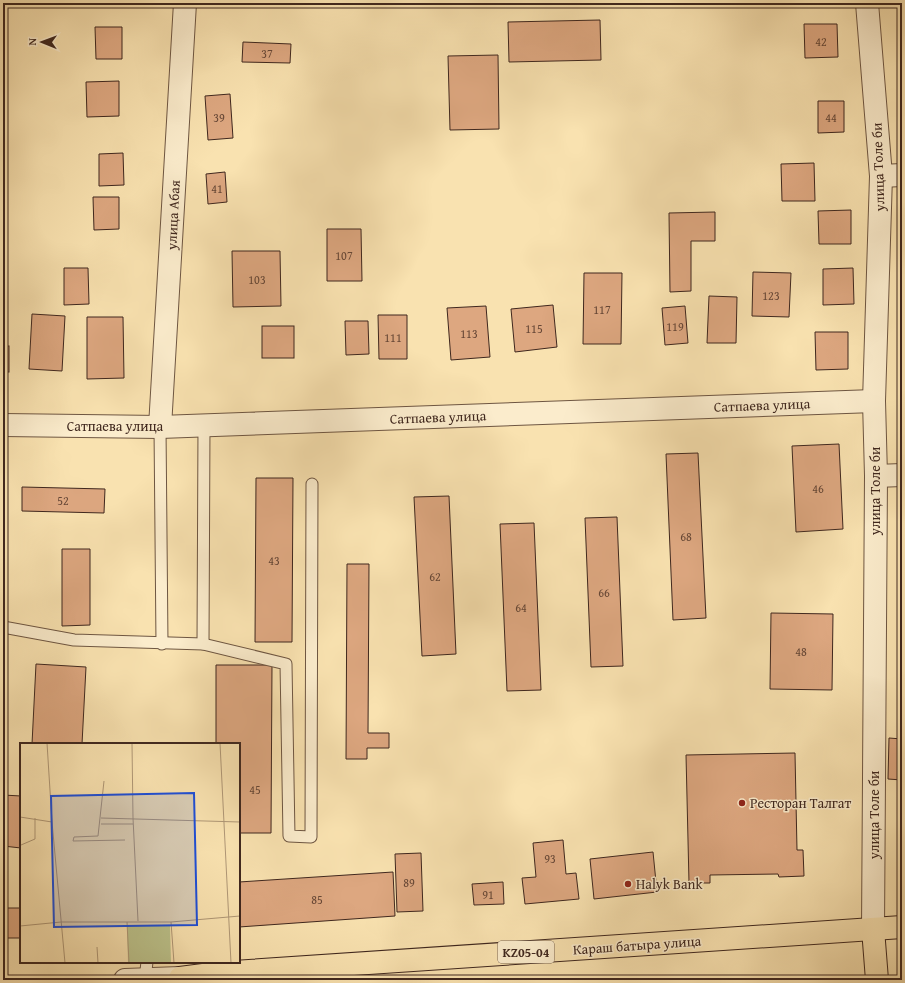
<svg xmlns="http://www.w3.org/2000/svg" width="905" height="983" font-family="'Gentium Book Plus',serif">
	<rect width="100%" height="100%" fill="#f9e2b0"/>
	<filter id="stains"><feTurbulence type="fractalNoise" baseFrequency=".005" numOctaves="4"/><feColorMatrix values="0 0 0 0 .2 0 0 0 0 .09 0 0 0 0 .02 0 0 0 .5 -.17"/></filter>
	<radialGradient id="worn" r=".72"><stop offset=".6" stop-color="#630" stop-opacity="0"/><stop offset="1" stop-color="#630" stop-opacity=".3"/></radialGradient>
	<g fill="#dda780" stroke="#3f271e">
		<path d="M127,3H161L127,4Z"/>
		<path d="M600,20L601,60L509,62L508,22Z"/>
		<path d="M804,24H837L838,57L805,58Z"/>
		<path d="M95,27H122V59H96Z"/>
		<path d="M243,42L291,44L290,63L242,62Z"/>
		<path d="M498,55L499,129L450,130L448,56Z"/>
		<path d="M119,81V116L87,117L86,82Z"/>
		<path d="M230,94L233,138L208,140L205,96Z"/>
		<path d="M818,101H844V132L818,133Z"/>
		<path d="M123,153L124,185L99,186V154Z"/>
		<path d="M814,163L815,201H782L781,164Z"/>
		<path d="M225,172L227,202L208,204L206,174Z"/>
		<path d="M93,197H119V229L94,230Z"/>
		<path d="M851,210V244H819L818,211Z"/>
		<path d="M715,212V241H691V291L670,292L669,213Z"/>
		<path d="M327,229H361L362,281H327Z"/>
		<path d="M232,251H280L281,306L233,307Z"/>
		<path d="M64,268H88L89,304L64,305Z"/>
		<path d="M853,268L854,304L823,305V269Z"/>
		<path d="M753,272L791,273L789,317L752,316Z"/>
		<path d="M584,273H622L621,344H583Z"/>
		<path d="M709,296L737,297L736,343H707Z"/>
		<path d="M553,305L557,347L515,352L511,309Z"/>
		<path d="M486,306L490,357L451,360L447,308Z"/>
		<path d="M685,306L688,343L665,345L662,308Z"/>
		<path d="M32,314L65,316L62,371L29,369Z"/>
		<path d="M378,315H407V359H379Z"/>
		<path d="M87,317H123L124,378L87,379Z"/>
		<path d="M345,321H368L369,354L346,355Z"/>
		<rect x="262" y="326" width="32" height="32"/>
		<path d="M815,332H848V369L816,370Z"/>
		<rect x="3" y="346" width="6" height="26"/>
		<path d="M839,444L843,529L796,532L792,446Z"/>
		<path d="M698,453L706,618L673,620L666,454Z"/>
		<path d="M256,478H293L292,642H255Z"/>
		<path d="M22,487L105,489L104,513L22,511Z"/>
		<path d="M449,496L456,654L422,656L414,497Z"/>
		<path d="M617,517L623,666L591,667L585,518Z"/>
		<path d="M534,523L541,690L507,691L500,524Z"/>
		<path d="M62,549H90V625L62,626Z"/>
		<path d="M347,564H369L368,733H389V748H367V759H346Z"/>
		<path d="M771,613L833,614L832,690L770,689Z"/>
		<path d="M36,664L86,667L82,744H32Z"/>
		<path d="M216,665H272L271,833H239V744H216Z"/>
		<path d="M889,738L902,739V780L888,779Z"/>
		<path d="M795,753L797,850H803L804,876L779,877L778,874L710,875V883H689L686,755Z"/>
		<path d="M3,795L21,796V848L3,846Z"/>
		<rect x="898" y="798" width="4" height="65"/>
		<path d="M563,840L566,874L576,873L579,899L525,904L522,878L536,877L533,843Z"/>
		<path d="M653,852L657,892L594,899L590,859Z"/>
		<path d="M421,853L423,911L397,912L395,854Z"/>
		<path d="M393,872L395,916L239,927V882Z"/>
		<path d="M503,882L504,904L474,905L472,884Z"/>
		<rect x="3" y="908" width="18" height="30"/>
	</g>
	<g fill="none" stroke-linecap="round" stroke-linejoin="round">
		<defs>
			<g id="service">
				<path d="M160,427L162,644"/>
				<path d="M3,627L74,640L203,644L286,664L289,836L311,837L312,484"/>
				<path d="M203,644L204,426"/>
				<path d="M145,979L147,962"/>
			</g>
			<g id="minor">
				<path d="M867,3L881,176L874,401L876,476L873,929"/>
				<path d="M881,176L902,175"/>
				<path d="M3,425L160,427L874,401"/>
				<path d="M160,427L185,3"/>
				<path d="M876,476L902,475"/>
				<path d="M125,980L180,978"/>
			</g>
			<g id="primary">
				<path d="M873,929L877,980"/>
				<path d="M180,980V978L219,973L902,927"/>
			</g>
		</defs>
		<use href="#service" stroke="#6e5642" stroke-width="13"/>
		<use href="#minor" stroke="#6e5642" stroke-width="24"/>
		<use href="#primary" stroke="#3f271e" stroke-width="24"/>
		<use href="#service" stroke="#fbeccc" stroke-width="11"/>
		<use href="#minor" stroke="#fbeccc" stroke-width="22"/>
		<use href="#primary" stroke="#f9e2b0" stroke-width="22"/>
	</g>
	<g fill="#8f2418" stroke="#fbeccc" stroke-width="1.5">
		<circle cx="742" cy="803" r="4"/>
		<circle cx="628" cy="884" r="4"/>
	</g>
	<g text-anchor="middle" dominant-baseline="central" stroke-width="3" stroke-linejoin="round" paint-order="stroke">
		<g font-size="12" fill="#664736">
			<text x="821" y="41">42</text>
			<text x="267" y="53">37</text>
			<text x="219" y="117">39</text>
			<text x="831" y="117">44</text>
			<text x="217" y="188">41</text>
			<text x="344" y="255">107</text>
			<text x="257" y="279">103</text>
			<text x="771" y="295">123</text>
			<text x="602" y="309">117</text>
			<text x="675" y="326">119</text>
			<text x="534" y="328">115</text>
			<text x="469" y="333">113</text>
			<text x="393" y="337">111</text>
			<text x="818" y="488">46</text>
			<text x="63" y="500">52</text>
			<text x="686" y="536">68</text>
			<text x="274" y="560">43</text>
			<text x="435" y="576">62</text>
			<text x="604" y="592">66</text>
			<text x="521" y="607">64</text>
			<text x="801" y="651">48</text>
			<text x="255" y="789">45</text>
			<text x="550" y="858">93</text>
			<text x="409" y="882">89</text>
			<text x="488" y="894">91</text>
			<text x="317" y="899">85</text>
		</g>
		<rect fill="#fbeccc" stroke="#776252" stroke-width="1" x="498" y="941" width="56" height="22" rx="3"/>
		<g font-size="13" font-weight="bold" fill="#3f271e">
			<text x="526" y="952">KZ05-04</text>
		</g>
		<g font-size="14" fill="#3f271e" stroke="#fbeccc">
			<text transform="translate(878 167) rotate(-92)">улица Толе би</text>
			<text transform="translate(173 215) rotate(-87)">улица Абая</text>
			<text transform="translate(762 405) rotate(-2)">Сатпаева улица</text>
			<text transform="translate(438 417) rotate(-2)">Сатпаева улица</text>
			<text x="115" y="426">Сатпаева улица</text>
			<text transform="translate(875 491) rotate(-90)">улица Толе би</text>
			<text transform="translate(874 815) rotate(-90)">улица Толе би</text>
			<text transform="translate(637 945) rotate(-4)">Караш батыра улица</text>
		</g>
		<g font-size="14" fill="#3f271e" stroke="#fbeccc" text-anchor="start">
			<text x="750" y="803">Ресторан Талгат</text>
			<text x="636" y="884">Halyk Bank</text>
		</g>
	</g>
	<g transform="translate(20 743)">
		<rect width="220" height="220" fill="#f9e2b0"/>
		<path d="M150,182L151,220H108L107,183Z" fill="#bcc38c"/>
		<path fill="none" stroke="#af9776" stroke-width="1" d="M27,0L32,79M112,0L113,75L118,178M200,0L211,220M84,38L78,93L54,94L53,98L105,97M0,74L32,79L45,220M81,75L220,79M81,81H113M1,102L15,96V75M41,179H151L220,173M107,179L109,220M151,179L154,220M0,183L41,179M77,204L78,220"/>
		<path fill="#1d4ed8" fill-opacity="0.15" stroke="#1d4ed8" stroke-width="2" d="M174,50L177,182L34,184L31,53Z"/>
		<rect width="220" height="220" fill="none" stroke="#3f271e" stroke-width="2"/>
	</g>
	<rect width="905" height="983" fill="none" stroke="#f9e2b0" stroke-width="16"/>
	<rect x="4" y="4" width="897" height="975" fill="none" stroke="#3f271e" stroke-width="2"/>
	<rect x="8" y="8" width="889" height="967" fill="none" stroke="#3f271e"/>
	<g transform="translate(42 42) rotate(271)" stroke="#fbeccc" stroke-width="3" paint-order="stroke">
	<path d="M0-3L7 15L0 10L-7 15Z" fill="#3f271e"/>
	<text y="-6" font-size="11" font-weight="bold" text-anchor="middle" fill="#3f271e">N</text>
	</g>
	<rect width="100%" height="100%" filter="url(#stains)"/>
	<rect width="100%" height="100%" fill="url(#worn)"/>
</svg>
